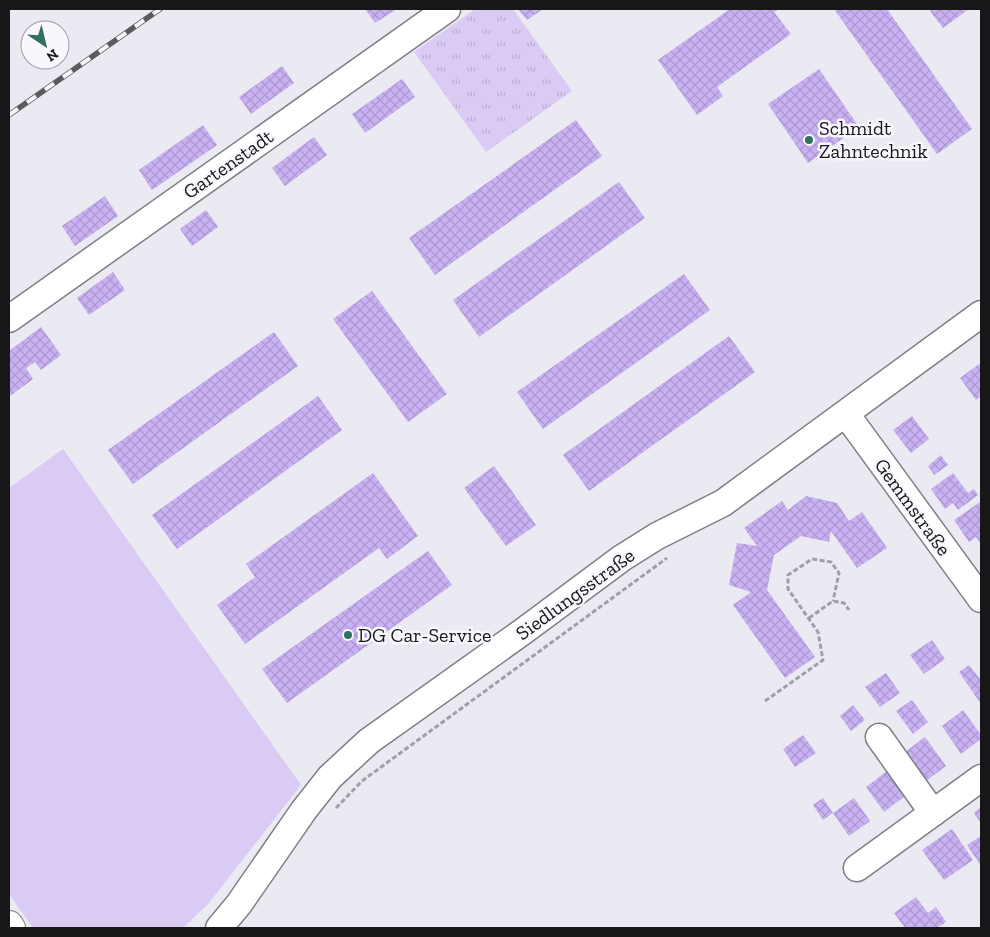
<svg xmlns="http://www.w3.org/2000/svg" width="990" height="937" font-family="'Zilla Slab',serif">
	<defs>
		<pattern id="park-tufts" width="24" height="20" patternUnits="userSpaceOnUse" patternTransform="scale(1.25)"><rect width="24" height="20" fill="#dacbf5"/><path d="M3 7l-1-3M5 7V3M7 7l1-3M15 17l-1-3M17 17v-4M19 17l1-3" fill="none" stroke="#baaed1"/></pattern>
		<pattern id="building-cross-hatch" width="8" height="8" patternUnits="userSpaceOnUse" patternTransform="scale(1.25)"><rect width="8" height="8" fill="#c9b1f3"/><path d="M0 0l8 8M0 8l8-8" fill="none" stroke="#ac98d0"/></pattern>
	</defs>
	<rect width="100%" height="100%" fill="#ebe9f1"/>
	<path fill="#dacbf5" d="M63,449L301,785L208,904L183,928H33L9,894V488Z"/>
	<path fill="url(#park-tufts)" d="M475,9H513L572,91L486,152L414,52Z"/>
	<g fill="url(#building-cross-hatch)">
		<path d="M365,9H397L375,23Z"/>
		<path d="M518,9H543L527,20Z"/>
		<path d="M730,9H779L774,12L791,34L717,87L723,96L697,115L658,60Z"/>
		<path d="M834,9H887L972,129L937,154Z"/>
		<path d="M933,9H969L943,28L930,11Z"/>
		<path d="M282,66L294,83L251,114L239,97Z"/>
		<path d="M819,69L859,127L808,163L768,104Z"/>
		<path d="M402,79L415,97L365,133L352,114Z"/>
		<path d="M576,120L602,156L435,275L409,238Z"/>
		<path d="M203,125L217,145L152,190L139,170Z"/>
		<path d="M314,137L327,155L285,186L272,168Z"/>
		<path d="M619,182L645,218L479,337L453,300Z"/>
		<path d="M105,196L118,216L75,246L62,226Z"/>
		<path d="M206,210L218,227L192,246L180,229Z"/>
		<path d="M113,272L125,290L89,315L77,298Z"/>
		<path d="M684,274L710,310L543,429L517,392Z"/>
		<path d="M372,291L447,394L408,422L333,319Z"/>
		<path d="M41,327L61,355L41,370L35,362L26,368L33,379L9,397V351Z"/>
		<path d="M274,332L298,366L133,484L108,450Z"/>
		<path d="M729,336L755,372L589,491L563,455Z"/>
		<path d="M979,364L981,366V396L976,400L960,378Z"/>
		<path d="M318,396L342,430L177,549L152,515Z"/>
		<path d="M912,416L929,439L911,453L893,430Z"/>
		<path d="M941,455L948,465L934,475L928,466Z"/>
		<path d="M494,466L536,525L506,546L464,488Z"/>
		<path d="M373,473L418,536L387,559L379,548L245,644L217,605L255,577L246,564Z"/>
		<path d="M953,473L968,493L974,489L978,495L958,510L953,503L945,509L931,489Z"/>
		<path d="M806,496L837,503L849,521L862,512L887,548L857,568L831,531L829,542L801,536L774,555L767,590L815,657L785,678L733,605L751,592L729,585L737,543L757,546L744,528L782,501L788,510Z"/>
		<path d="M980,502L981,504V544L976,537L969,542L954,520Z"/>
		<path d="M428,551L452,585L287,703L262,669Z"/>
		<path d="M932,640L945,659L924,674L910,655Z"/>
		<path d="M969,665L981,680V704L959,672Z"/>
		<path d="M886,673L900,693L880,707L865,687Z"/>
		<path d="M912,700L928,722L913,734L896,711Z"/>
		<path d="M853,705L865,720L851,731L840,716Z"/>
		<path d="M963,710L981,735V739L961,754L942,726Z"/>
		<path d="M803,735L816,753L795,767L783,749Z"/>
		<path d="M925,737L946,766L926,781L905,752Z"/>
		<path d="M887,771L905,796L884,812L866,787Z"/>
		<path d="M823,798L833,813L823,820L813,805Z"/>
		<path d="M854,798L870,821L849,836L833,813Z"/>
		<path d="M981,807V823L974,813Z"/>
		<path d="M952,829L973,860L944,880L922,850Z"/>
		<path d="M981,836V866L967,845Z"/>
		<path d="M916,897L928,913L936,907L946,922L937,928H905L894,913Z"/>
	</g>
	<g fill="none" stroke-linecap="round" stroke-linejoin="round">
		<defs>
			<g id="minor">
				<path d="M9,319L447,9"/>
				<path d="M846,414L981,599"/>
				<path d="M879,737L933,813"/>
				<path d="M857,868L981,778"/>
				<path d="M219,928L239,904L304,810L330,777L369,741L525,630L622,558L657,536L723,503L981,314"/>
			</g>
			<path id="major" d="M9,925L11,928"/>
		</defs>
		<use href="#minor" stroke="#807e85" stroke-width="29"/>
		<use href="#major" stroke="#807e85" stroke-width="30"/>
		<g stroke="#a09fa5" stroke-width="3" stroke-dasharray="5 2.5" stroke-linecap="butt">
			<path d="M809,618L833,601L844,603L849,610"/>
			<path d="M765,701L823,660L818,632L788,589V575L812,559L831,562L839,573L833,601"/>
			<path d="M336,808L362,781L667,558"/>
		</g>
		<use href="#minor" stroke="#fff" stroke-width="26"/>
		<use href="#major" stroke="#fff" stroke-width="28"/>
		<defs>
			<path id="rail" d="M9,115L160,9"/>
		</defs>
		<use href="#rail" stroke="#5b5a5e" stroke-width="5.5"/>
		<use href="#rail" stroke="#f9f6fe" stroke-width="4" stroke-dasharray="11" stroke-linecap="butt"/>
	</g>
	<g fill="#30705e" stroke="#f9f6fe" stroke-width="2">
		<circle cx="809" cy="140" r="5"/>
		<circle cx="348" cy="635" r="5"/>
	</g>
	<g text-anchor="middle" dominant-baseline="central" stroke-width="5" stroke-linejoin="round" paint-order="stroke">
		<g font-size="20" fill="#171619" stroke="#f9f6fe" text-anchor="start">
			<text x="819" y="128">Schmidt<tspan x="819" dy="23">Zahntechnik</tspan></text>
			<text x="358" y="635">DG Car-Service</text>
		</g>
		<g font-size="20" fill="#171619" stroke="#f9f6fe">
			<text transform="translate(228 164) rotate(-35)">Gartenstadt</text>
			<text transform="translate(913 507) rotate(54)">Gemmstraße</text>
			<text transform="translate(575 594) rotate(-36)">Siedlungsstraße</text>
		</g>
	</g>
	<rect width="990" height="937" fill="none" stroke="#171619" stroke-width="20"/>
	<g transform="translate(45 45) rotate(145)"><circle r="24" fill="#f9f6fe" stroke="#9f9ca2"/>
	<path d="M0-4L9 19L0 12L-9 19Z" fill="#30705e"/>
	<text y="-8" font-size="14" font-weight="bold" text-anchor="middle" fill="#171619">N</text>
	</g>
</svg>
